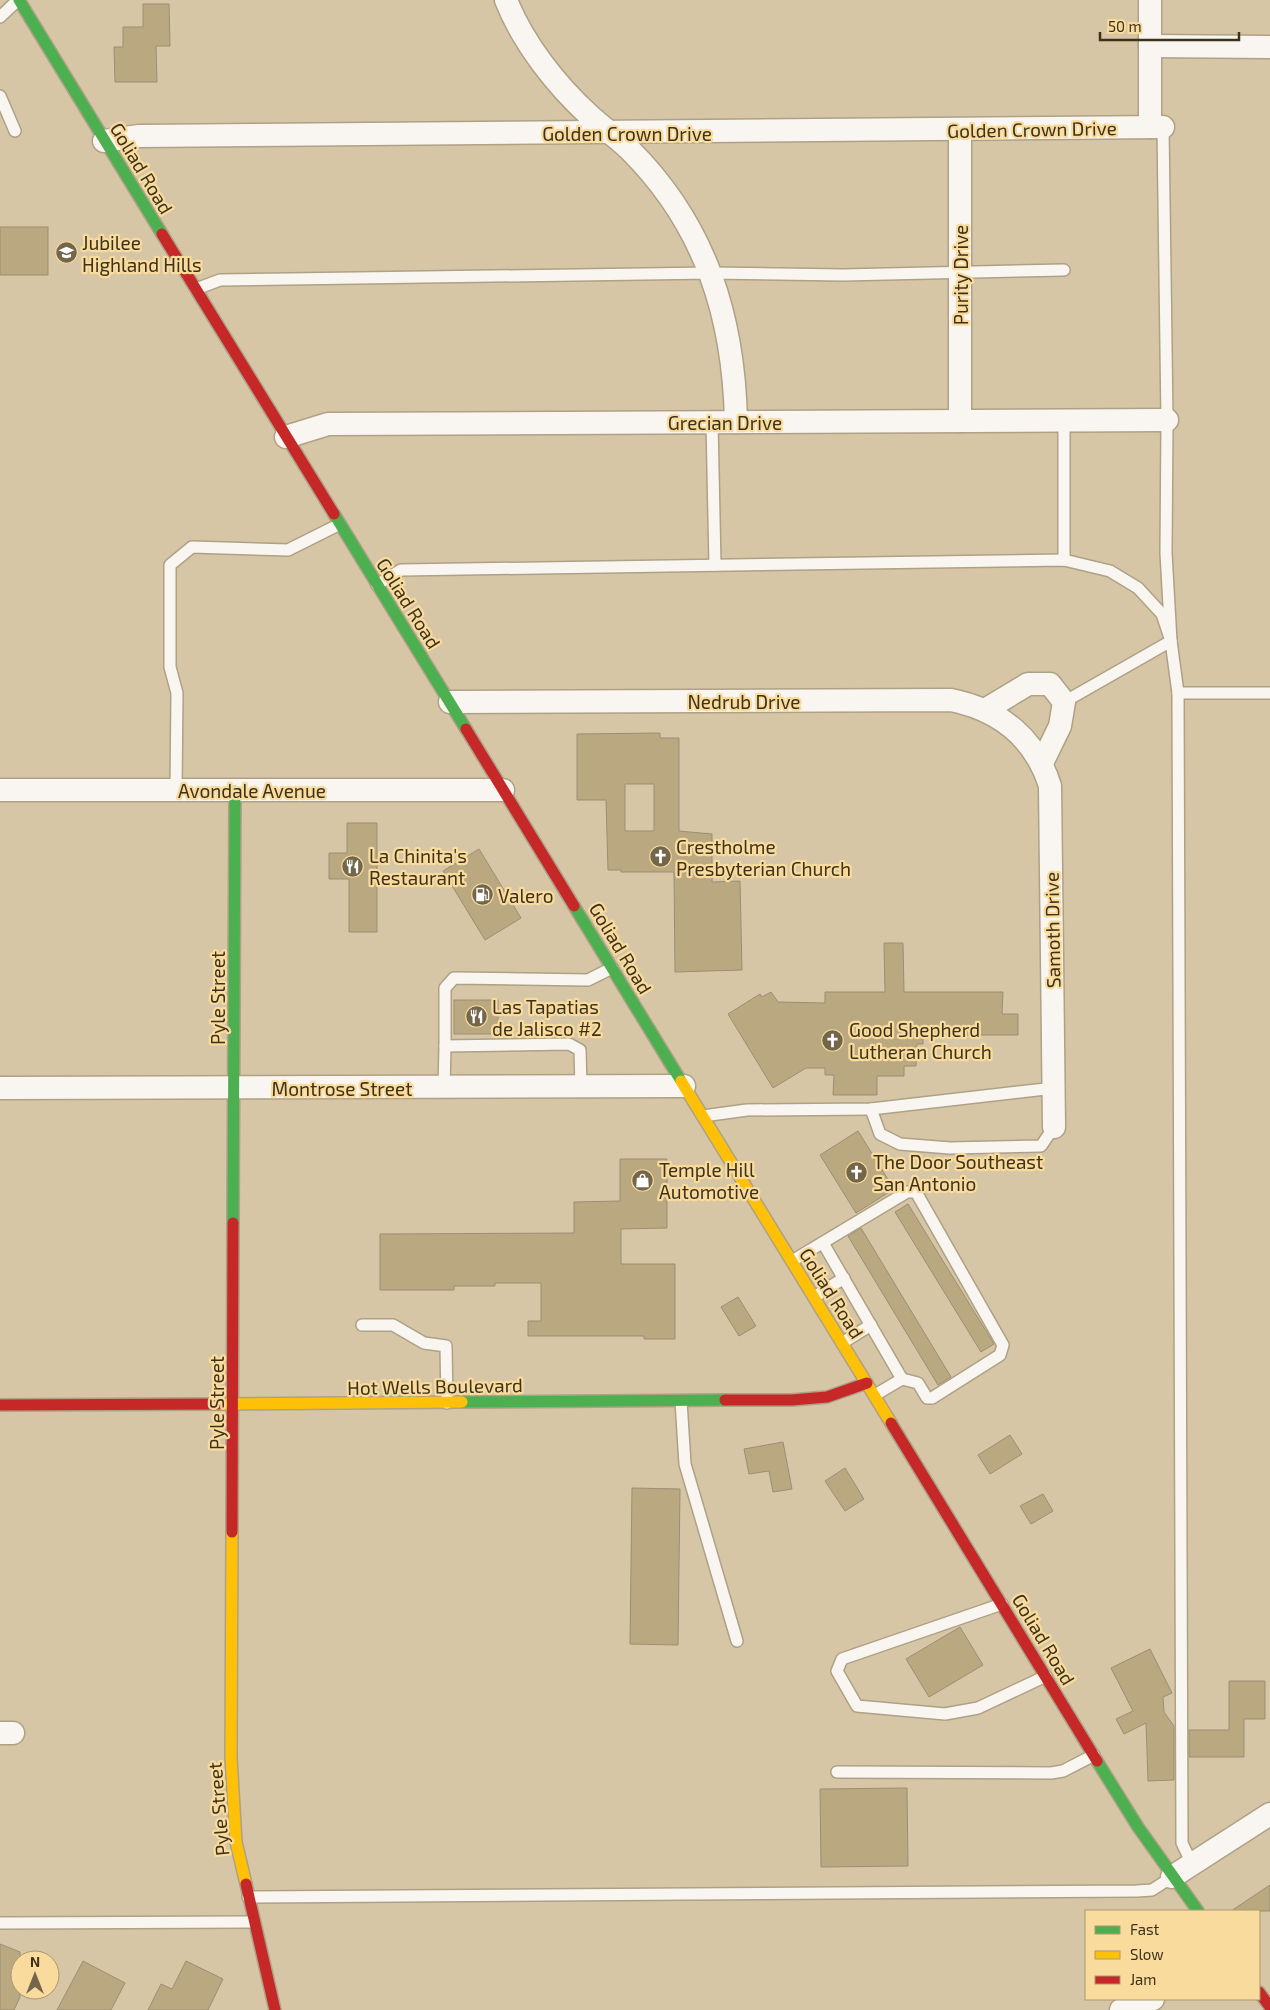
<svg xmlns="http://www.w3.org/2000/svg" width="1270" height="2010" font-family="'Exo 2',sans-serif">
	<rect width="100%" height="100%" fill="#d6c6a5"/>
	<g fill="#baa980" stroke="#9b8e74" fill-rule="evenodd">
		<path d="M143,4H169L170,46H156L157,82H115L114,47H123V27H143Z"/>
		<rect x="0" y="227" width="48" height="48"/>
		<path d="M660,733V738H679V831L712,834V882L740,881L742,970L675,972L674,872H621V870H608L606,800H577V734ZM625,784H654V831H625Z"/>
		<path d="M347,823H377V932H349V879H329V853H347Z"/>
		<path d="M479,849L521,918L485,940L443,871Z"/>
		<path d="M884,943H903L904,992H1003L1002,1014H1018V1035H923V1044H917L916,1066H904V1076H877V1095H833L834,1075H825V1068H806L773,1088L728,1014L760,994L762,997L771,992L778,1002L825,1003V992H885Z"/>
		<rect x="454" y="1000" width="44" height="34"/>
		<path d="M858,1131L894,1189L856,1213L820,1155Z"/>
		<path d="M620,1159H667V1228L621,1229V1264H675V1339H644V1336H528V1321H541V1283H495V1286H454V1290H380V1234L574,1233V1202L620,1201Z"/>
		<path d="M908,1204L994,1344L981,1352L895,1212Z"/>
		<path d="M861,1228L951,1377L938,1385L848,1236Z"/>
		<path d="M738,1297L756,1326L739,1336L721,1307Z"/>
		<path d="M1010,1435L1022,1454L990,1474L978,1455Z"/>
		<path d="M783,1442L792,1489L773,1492L769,1471L749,1474L744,1449Z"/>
		<path d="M845,1468L864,1499L845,1511L825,1481Z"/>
		<path d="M632,1488L680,1489L678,1645L630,1644Z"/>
		<path d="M1043,1494L1053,1511L1031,1524L1020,1506Z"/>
		<path d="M960,1627L983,1665L929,1697L906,1659Z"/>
		<path d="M1150,1649L1172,1693L1163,1697L1164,1712L1174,1726V1780L1148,1781L1146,1723L1124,1734L1116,1719L1133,1711L1111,1668Z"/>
		<path d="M1229,1681H1265V1719H1244V1757H1189V1730H1229Z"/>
		<path d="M907,1788L908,1866L821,1867L820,1789Z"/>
		<path d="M1270,1885V1911H1231Z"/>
		<path d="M0,1944L20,1952V1997L14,2010H0Z"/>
		<path d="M83,1961L125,1983L111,2010H57Z"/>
		<path d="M186,1961L223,1979L208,2010H148L161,1984L172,1989Z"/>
	</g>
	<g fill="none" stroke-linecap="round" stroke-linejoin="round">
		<defs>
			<g id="lane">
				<path d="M0,17L18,0"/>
				<path d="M0,96L15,131"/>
				<path d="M1163,127L1167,420L1166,553L1171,641L1178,693L1182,1843L1192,1864"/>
				<path d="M196,289L220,280L711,273L843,275L1064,270"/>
				<path d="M1064,420V560"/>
				<path d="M712,422L715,565"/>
				<path d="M377,585L401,570L1064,560L1110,571L1138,588L1162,614L1171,641L1064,702"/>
				<path d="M1178,693H1270"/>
				<path d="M176,790L177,693L170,667V565L192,547L288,550L340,524"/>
				<path d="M581,1087L580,1050L569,1044L445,1046V988L454,978L588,980L612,968"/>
				<path d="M444,1088L445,1046"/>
				<path d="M871,1109L880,1134L900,1144L950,1148L1041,1146L1054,1127"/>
				<path d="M703,1116L747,1110L871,1109L1054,1088"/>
				<path d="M823,1243L902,1379"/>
				<path d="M792,1261L907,1192H916L1003,1345L1000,1355L932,1398H927L918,1383L902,1379L875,1395"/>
				<path d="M814,1297L844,1278"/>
				<path d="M362,1325H393L424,1343L446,1346L447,1403"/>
				<path d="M842,1343L871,1325"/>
				<path d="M681,1401L685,1464L737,1641"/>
				<path d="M1002,1604L842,1659L837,1671L857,1706L945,1714L978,1708L1046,1676"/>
				<path d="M837,1772L1051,1773L1063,1771L1094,1755"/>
				<path d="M248,1897L1137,1891L1152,1890L1172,1877"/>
				<path d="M0,1923L254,1922"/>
			</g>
			<g id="street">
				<path d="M506,0C523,43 556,85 590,116C603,128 618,138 630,150C706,226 734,318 736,422"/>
				<path d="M1150,0V127"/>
				<path d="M1150,46L1270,47"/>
				<path d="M104,141L139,136L1163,127"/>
				<path d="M960,421V130"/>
				<path d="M286,437L328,424L1167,420"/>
				<path d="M450,702L951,700C1000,710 1035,738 1050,786L1054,1127"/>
				<path d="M985,710L1028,684H1050L1064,702L1060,726L1042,763"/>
				<path d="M0,790H503"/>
				<path d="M0,1088L684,1086"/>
				<path d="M0,1733H13"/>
				<path d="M1172,1877L1270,1814"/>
				<path d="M1121,2010L1153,1999"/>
			</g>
			<g id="fast">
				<path d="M19,0L162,234"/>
				<path d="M334,514L466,729"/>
				<path d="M574,906L681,1081"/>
				<path d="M233,1223L235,791"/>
				<path d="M462,1402L725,1400"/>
				<path d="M1097,1761L1138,1827L1198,1911"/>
			</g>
			<g id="slow">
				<path d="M681,1081L891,1423"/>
				<path d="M219,1404L462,1402"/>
				<path d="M232,1532L231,1757L236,1842L246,1884"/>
			</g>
			<g id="jam">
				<path d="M162,234L334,514"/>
				<path d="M466,729L574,906"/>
				<path d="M725,1400H792L827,1397L867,1383"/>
				<path d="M0,1405L219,1404"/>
				<path d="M891,1423L1097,1761"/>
				<path d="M232,1532L233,1223"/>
				<path d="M246,1884L275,2010"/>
				<path d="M1259,1992L1270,2007"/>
			</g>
		</defs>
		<use href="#lane" stroke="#ada186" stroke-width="14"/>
		<use href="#street" stroke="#ada186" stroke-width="25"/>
		<use href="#fast" stroke="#ada186" stroke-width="14"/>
		<use href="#slow" stroke="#ada186" stroke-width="14"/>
		<use href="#jam" stroke="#ada186" stroke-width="14"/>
		<use href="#lane" stroke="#f9f6f2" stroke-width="11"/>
		<use href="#street" stroke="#f9f6f2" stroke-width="22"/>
		<use href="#fast" stroke="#4caf50" stroke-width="11"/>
		<use href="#slow" stroke="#ffc107" stroke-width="11"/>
		<use href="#jam" stroke="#c62828" stroke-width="11"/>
	</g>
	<defs>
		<symbol id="school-disc" viewBox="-11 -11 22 22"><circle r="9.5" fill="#73664a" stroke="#f9db9d"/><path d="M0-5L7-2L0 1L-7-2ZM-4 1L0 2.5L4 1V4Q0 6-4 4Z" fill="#fff"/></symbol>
		<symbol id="church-disc" viewBox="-11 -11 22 22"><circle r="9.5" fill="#73664a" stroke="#f9db9d"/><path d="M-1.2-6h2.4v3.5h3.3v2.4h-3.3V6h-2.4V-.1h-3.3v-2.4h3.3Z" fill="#fff"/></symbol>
		<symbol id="restaurant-disc" viewBox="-11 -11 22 22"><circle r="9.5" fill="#73664a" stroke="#f9db9d"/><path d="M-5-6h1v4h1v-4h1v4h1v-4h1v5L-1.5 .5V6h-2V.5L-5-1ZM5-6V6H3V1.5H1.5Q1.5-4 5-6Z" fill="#fff"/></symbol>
		<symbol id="fuel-disc" viewBox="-11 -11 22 22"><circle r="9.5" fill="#73664a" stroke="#f9db9d"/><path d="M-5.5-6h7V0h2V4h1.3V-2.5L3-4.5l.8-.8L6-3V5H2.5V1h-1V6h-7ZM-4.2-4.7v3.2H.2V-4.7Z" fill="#fff"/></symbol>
		<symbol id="shop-disc" viewBox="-11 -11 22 22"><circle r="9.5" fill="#73664a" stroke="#f9db9d"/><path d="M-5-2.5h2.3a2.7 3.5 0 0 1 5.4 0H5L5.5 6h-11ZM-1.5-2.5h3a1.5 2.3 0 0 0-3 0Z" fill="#fff"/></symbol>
	</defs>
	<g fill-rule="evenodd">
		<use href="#school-disc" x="54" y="240" width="25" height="25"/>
		<use href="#church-disc" x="648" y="844" width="25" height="25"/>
		<use href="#restaurant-disc" x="340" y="854" width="25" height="25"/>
		<use href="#fuel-disc" x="470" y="882" width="25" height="25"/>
		<use href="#restaurant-disc" x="464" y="1004" width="25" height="25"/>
		<use href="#church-disc" x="820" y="1028" width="25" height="25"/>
		<use href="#church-disc" x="844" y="1160" width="25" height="25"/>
		<use href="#shop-disc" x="630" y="1168" width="25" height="25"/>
	</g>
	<g text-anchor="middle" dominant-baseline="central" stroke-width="4.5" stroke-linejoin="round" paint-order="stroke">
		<g font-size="19" fill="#3d3219" stroke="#f9db9d">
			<text transform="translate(1032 129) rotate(-1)">Golden Crown Drive</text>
			<text x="627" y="133">Golden Crown Drive</text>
			<text transform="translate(142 168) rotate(59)">Goliad Road</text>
			<text transform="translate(960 275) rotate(-90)">Purity Drive</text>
			<text x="725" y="422">Grecian Drive</text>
			<text transform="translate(409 603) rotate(58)">Goliad Road</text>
			<text x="744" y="701">Nedrub Drive</text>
			<text x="252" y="790">Avondale Avenue</text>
			<text transform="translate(1052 930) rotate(-91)">Samoth Drive</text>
			<text transform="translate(621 948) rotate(59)">Goliad Road</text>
			<text transform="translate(217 998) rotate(-90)">Pyle Street</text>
			<text x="342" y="1088">Montrose Street</text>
			<text transform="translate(832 1293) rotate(58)">Goliad Road</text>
			<text transform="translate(435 1386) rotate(-1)">Hot Wells Boulevard</text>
			<text transform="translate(216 1403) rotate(-90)">Pyle Street</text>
			<text transform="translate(1044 1639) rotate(59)">Goliad Road</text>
			<text transform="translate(218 1809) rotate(-95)">Pyle Street</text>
		</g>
		<g font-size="19" fill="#3d3219" stroke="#f9db9d" text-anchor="start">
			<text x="82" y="242">Jubilee<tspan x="82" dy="22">Highland Hills</tspan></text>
			<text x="676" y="846">Crestholme<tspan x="676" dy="22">Presbyterian Church</tspan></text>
			<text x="369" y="855">La Chinita's<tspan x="369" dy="22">Restaurant</tspan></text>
			<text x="498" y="895">Valero</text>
			<text x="492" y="1006">Las Tapatias<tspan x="492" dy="22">de Jalisco #2</tspan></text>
			<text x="849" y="1029">Good Shepherd<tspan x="849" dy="22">Lutheran Church</tspan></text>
			<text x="873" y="1161">The Door Southeast<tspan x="873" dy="22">San Antonio</tspan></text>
			<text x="659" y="1169">Temple Hill<tspan x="659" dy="22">Automotive</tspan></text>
		</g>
	</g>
	<rect x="1085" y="1910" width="175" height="90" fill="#f9db9d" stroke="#ae9768"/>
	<rect x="1095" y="1926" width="25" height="8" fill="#4caf50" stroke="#ae9768"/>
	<text x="1130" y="1935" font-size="15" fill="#3d3219">Fast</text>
	<rect x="1095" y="1951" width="25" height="8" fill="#ffc107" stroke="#ae9768"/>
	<text x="1130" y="1960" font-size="15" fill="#3d3219">Slow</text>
	<rect x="1095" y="1976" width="25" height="8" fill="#c62828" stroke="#ae9768"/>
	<text x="1130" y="1985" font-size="15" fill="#3d3219">Jam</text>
	<g transform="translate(35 1975)"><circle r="24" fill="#f9db9d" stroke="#ae9768"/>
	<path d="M0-4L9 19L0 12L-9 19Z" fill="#73664a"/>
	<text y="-8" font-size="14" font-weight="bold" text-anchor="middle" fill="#3d3219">N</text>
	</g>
	<path d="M1100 32v8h139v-8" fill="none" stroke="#3d3219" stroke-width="2.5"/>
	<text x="1108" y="32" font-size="15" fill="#3d3219" stroke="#f9db9d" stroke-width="4" paint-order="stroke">50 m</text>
</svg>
